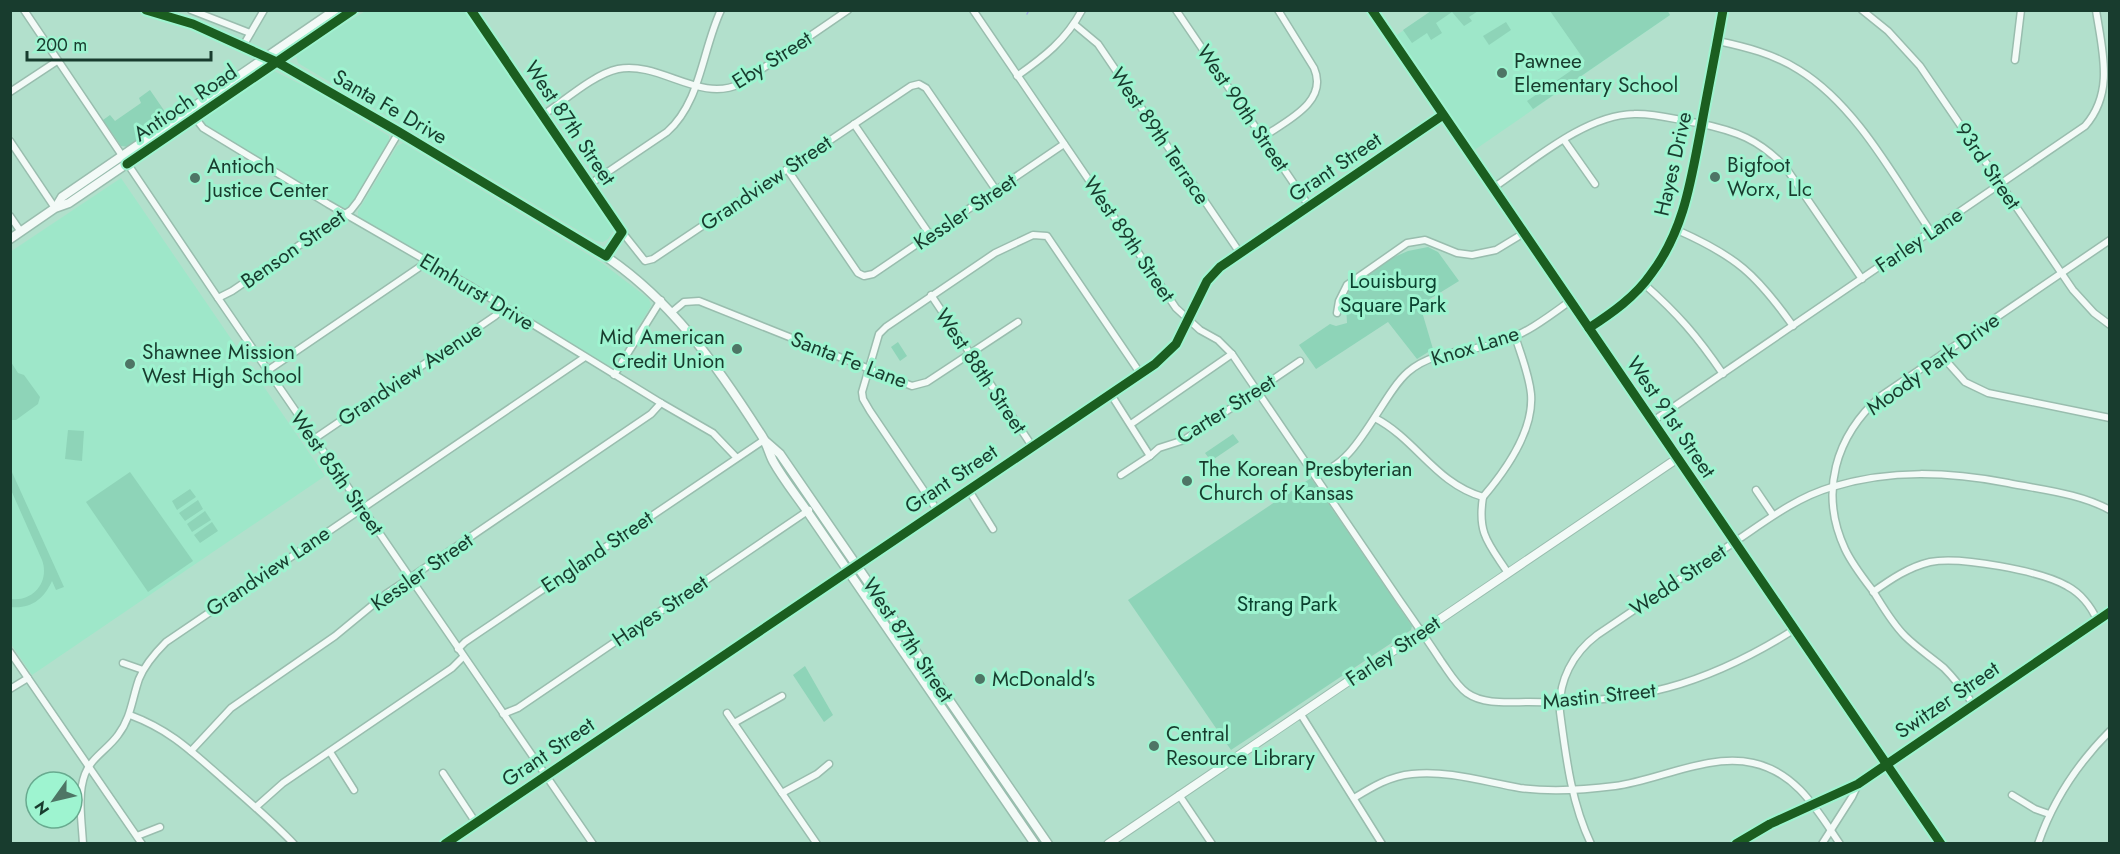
<svg xmlns="http://www.w3.org/2000/svg" width="2120" height="854" font-family="Jost,sans-serif">
	<rect width="100%" height="100%" fill="#b2e0cc"/>
	<g fill="#9ee7c9">
		<path d="M367,10L465,11L613,226L614,230L608,239L603,242L596,241L298,63L296,56L301,51Z"/>
		<path d="M1667,10L1670,15L1473,151L1394,37L1431,11Z"/>
		<path d="M274,71L318,93L389,136V141L350,207L346,210L340,209L205,125L203,121L206,115Z"/>
		<path d="M403,143L602,263L649,299L651,306L615,365L609,366L406,245L361,221L358,217V211L397,146Z"/>
		<path d="M121,178L325,476L32,675L11,644L10,252Z"/>
	</g>
	<g fill="#8ed4b8">
		<path d="M1667,10L1670,15L1533,109L1527,101L1585,61L1550,11Z"/>
		<path d="M1431,11V10L1478,11L1469,17L1472,21L1464,26L1452,12L1436,23L1442,33L1431,40L1427,33L1412,43L1403,30Z"/>
		<path d="M1506,22L1511,30L1489,45L1483,36Z"/>
		<path d="M150,90L170,119L128,147L121,146L103,120L110,115L115,121L141,103L139,98Z"/>
		<path d="M1428,247L1438,252L1459,281L1420,305L1433,349L1417,359L1388,322L1316,369L1299,345L1330,324L1336,326L1347,323L1346,304L1349,289L1392,258L1408,251Z"/>
		<path d="M898,342L907,356L900,361L891,347Z"/>
		<path d="M11,362L18,373L24,375L40,397L38,404L16,420H11Z"/>
		<path d="M68,430L84,431L82,461L65,459Z"/>
		<path d="M1233,434L1239,442L1211,461L1205,453Z"/>
		<path d="M11,470L64,587L56,590L52,581C44,599 31,609 11,607V599C33,602 50,582 42,560L11,490Z"/>
		<path d="M130,472L193,561L148,592L86,502Z"/>
		<path d="M1311,478L1412,626L1411,630L1231,750L1128,600Z"/>
		<path d="M190,489L196,497L177,510L172,501Z"/>
		<path d="M198,500L203,509L185,521L179,513Z"/>
		<path d="M205,511L211,520L192,532L187,524Z"/>
		<path d="M212,522L218,531L200,543L194,535Z"/>
		<path d="M805,666L833,715L824,722L793,675Z"/>
	</g>
	<g fill="none" stroke-linecap="round" stroke-linejoin="round">
		<path stroke="#a2ace4" stroke-width="1.5" d="M1027,14L1029,10"/>
		<defs>
			<g id="minor">
				<path d="M24,10L218,298L593,844"/>
				<path d="M191,10L250,33"/>
				<path d="M973,10L1176,308L1200,330L1218,340L1232,354C1288,436 1344,519 1400,601C1414,621 1428,641 1441,661C1449,672 1456,685 1467,693C1484,705 1509,702 1529,702C1634,704 1705,686 1795,629"/>
				<path d="M1176,10L1309,206"/>
				<path d="M1862,10L1888,31L1920,66L2073,290L2094,313L2110,325"/>
				<path d="M1074,24L1098,44L1240,253"/>
				<path d="M1718,41C1746,47 1774,54 1799,70C1856,105 1894,177 1931,232"/>
				<path d="M243,46L264,10"/>
				<path d="M2015,60L2021,10"/>
				<path d="M1017,76C1044,57 1066,40 1082,10"/>
				<path d="M10,92L57,61"/>
				<path d="M193,115L203,128L328,204L472,287L661,403L713,433L736,457"/>
				<path d="M543,115C564,101 594,74 618,69C660,61 699,103 740,84L848,10"/>
				<path d="M854,124L930,235"/>
				<path d="M1263,137C1286,121 1329,102 1314,68L1278,10"/>
				<path d="M1564,140L1595,184"/>
				<path d="M10,141L55,208"/>
				<path d="M787,169L858,273L864,276L873,274L1064,144"/>
				<path d="M590,184L667,132C701,102 702,50 721,10"/>
				<path d="M1493,188C1533,161 1585,115 1634,114C1655,113 1677,120 1698,123C1736,131 1759,139 1786,168L1862,279"/>
				<path d="M10,216L21,232"/>
				<path d="M1677,230C1736,256 1756,274 1793,326"/>
				<path d="M622,232L645,261L653,259L911,86L919,84L926,88L996,190"/>
				<path d="M1644,284C1678,314 1697,336 1723,374"/>
				<path d="M931,295L1032,446"/>
				<path d="M218,298L232,291L351,210L358,201L399,132"/>
				<path d="M672,312L684,302L699,301L912,386L927,382L1018,322"/>
				<path d="M1337,313L1339,301L1347,285L1407,243L1425,240L1457,253L1472,255L1496,250L1524,233"/>
				<path d="M1941,355L1965,382L1988,393L2110,418"/>
				<path d="M267,371L427,262"/>
				<path d="M614,375L661,300"/>
				<path d="M1110,393L1150,456"/>
				<path d="M1375,418C1417,440 1435,483 1483,497"/>
				<path d="M1653,421L2085,126C2115,92 2102,50 2096,10"/>
				<path d="M1131,424L1232,354"/>
				<path d="M314,439L495,316L505,307"/>
				<path d="M1313,473C1355,472 1380,396 1408,372C1432,351 1465,352 1495,344C1523,336 1547,318 1570,301"/>
				<path d="M1121,475L1150,456L1159,448L1184,440L1300,361"/>
				<path d="M968,489L993,529"/>
				<path d="M1756,490L1773,515"/>
				<path d="M1483,497C1506,470 1534,431 1531,394C1529,374 1521,355 1515,336"/>
				<path d="M1483,497C1477,534 1489,544 1508,573"/>
				<path d="M937,510L870,411L863,399L862,392L879,334L886,327L995,253L1033,235L1047,236L1140,373"/>
				<path d="M1873,592C1891,579 1909,567 1930,562C1960,556 2041,571 2067,586C2080,593 2091,606 2097,620"/>
				<path d="M458,649L465,642L764,440"/>
				<path d="M10,652L142,844"/>
				<path d="M123,663L143,670"/>
				<path d="M10,689L28,678"/>
				<path d="M1973,704C1964,691 1955,679 1944,668C1931,657 1917,648 1905,636C1892,623 1883,607 1873,591C1863,578 1852,564 1845,549C1819,493 1835,436 1881,396L2110,240"/>
				<path d="M727,713L817,844"/>
				<path d="M1300,713L1382,844"/>
				<path d="M503,714L518,708L809,510"/>
				<path d="M130,715C170,730 190,750 222,778C246,799 271,820 294,844"/>
				<path d="M734,723L782,696"/>
				<path d="M191,751L231,708L335,636L386,594L410,578L651,414L661,403"/>
				<path d="M330,752L354,790"/>
				<path d="M443,773L476,823"/>
				<path d="M782,793L817,774L829,764"/>
				<path d="M1179,795L1212,844"/>
				<path d="M2012,795L2035,809L2049,814"/>
				<path d="M1354,798C1372,787 1390,776 1412,774C1448,770 1485,782 1520,788C1551,792 1584,790 1615,786C1659,780 1709,753 1753,763C1796,772 1817,810 1840,844"/>
				<path d="M256,807L283,783L452,668L463,657"/>
				<path d="M137,836L160,827"/>
				<path d="M83,844C82,822 77,795 85,774C91,758 108,749 118,735C131,718 132,699 139,679C145,664 155,653 166,642L585,357"/>
				<path d="M1591,844C1571,802 1566,757 1560,712C1558,681 1573,653 1597,635C1641,605 1685,575 1730,545C1762,524 1794,498 1832,487C1891,469 1949,472 2008,483C2042,490 2079,493 2110,510"/>
				<path d="M1736,844L1770,824L1858,784L2110,612"/>
				<path d="M1822,844L1852,797L1858,784"/>
				<path d="M2038,844C2053,800 2077,764 2110,731"/>
			</g>
			<g id="tertiary">
				<path d="M471,10L622,232L606,256"/>
				<path d="M1372,10L1941,844"/>
				<path d="M1589,328C1612,313 1635,297 1651,274C1684,231 1691,180 1701,128C1708,89 1716,50 1723,10"/>
				<path d="M445,844L1155,364L1176,344L1207,281L1220,267L1443,115"/>
				<path d="M1108,844L1678,458"/>
			</g>
			<g id="secondary">
				<path d="M146,10L193,24L277,62L399,132L599,252C670,297 718,367 762,436C767,444 769,453 773,461C783,479 796,495 807,511L1035,844"/>
				<path d="M56,207L62,197L335,10"/>
				<path d="M10,239L55,208L69,203L353,10"/>
				<path d="M764,440L780,454L1048,844"/>
			</g>
		</defs>
		<use href="#minor" stroke="#99bdae" stroke-width="9"/>
		<use href="#tertiary" stroke="#99bdae" stroke-width="10"/>
		<use href="#secondary" stroke="#99bdae" stroke-width="11"/>
		<use href="#minor" stroke="#f3faf7" stroke-width="6"/>
		<use href="#tertiary" stroke="#f3faf7" stroke-width="8"/>
		<use href="#secondary" stroke="#f3faf7" stroke-width="8"/>
		<defs>
			<g id="cycleway">
				<path d="M146,10L193,24L277,62L399,132L606,256L622,232L471,10"/>
				<path d="M1372,10L1941,844"/>
				<path d="M127,164L353,10"/>
				<path d="M1589,328C1612,313 1635,297 1651,274C1684,231 1691,180 1701,128C1708,89 1716,50 1723,10"/>
				<path d="M445,844L1155,364L1176,344L1207,281L1220,267L1443,115"/>
				<path d="M1736,844L1770,824L1858,784L2110,612"/>
			</g>
		</defs>
		<use href="#cycleway" stroke="#9ef4d0" stroke-width="13"/>
		<use href="#cycleway" stroke="#1b5e20" stroke-width="9"/>
	</g>
	<g fill="#4e7565" stroke="#9ef4d0" stroke-width="2">
		<circle cx="1502" cy="73" r="6"/>
		<circle cx="1715" cy="177" r="6"/>
		<circle cx="195" cy="178" r="6"/>
		<circle cx="737" cy="349" r="6"/>
		<circle cx="130" cy="364" r="6"/>
		<circle cx="1187" cy="481" r="6"/>
		<circle cx="980" cy="679" r="6"/>
		<circle cx="1154" cy="746" r="6"/>
	</g>
	<g text-anchor="middle" dominant-baseline="central" stroke-width="6" stroke-linejoin="round" paint-order="stroke">
		<g font-size="21" fill="#183c2e" stroke="#9ef4d0">
			<text transform="translate(772 60) rotate(-32)">Eby Street</text>
			<text transform="translate(185 103) rotate(-34)">Antioch Road</text>
			<text transform="translate(390 107) rotate(30)">Santa Fe Drive</text>
			<text transform="translate(1243 108) rotate(56)">West 90th Street</text>
			<text transform="translate(570 123) rotate(56)">West 87th Street</text>
			<text transform="translate(1160 136) rotate(56)">West 89th Terrace</text>
			<text transform="translate(1673 164) rotate(-77)">Hayes Drive</text>
			<text transform="translate(1988 166) rotate(56)">93rd Street</text>
			<text transform="translate(1335 167) rotate(-34)">Grant Street</text>
			<text transform="translate(766 183) rotate(-34)">Grandview Street</text>
			<text transform="translate(965 212) rotate(-34)">Kessler Street</text>
			<text transform="translate(1129 239) rotate(56)">West 89th Street</text>
			<text transform="translate(1919 240) rotate(-34)">Farley Lane</text>
			<text transform="translate(293 249) rotate(-35)">Benson Street</text>
			<text transform="translate(477 292) rotate(31)">Elmhurst Drive</text>
			<text transform="translate(1475 346) rotate(-17)">Knox Lane</text>
			<text transform="translate(849 360) rotate(21)">Santa Fe Lane</text>
			<text transform="translate(1933 364) rotate(-36)">Moody Park Drive</text>
			<text transform="translate(981 371) rotate(56)">West 88th Street</text>
			<text transform="translate(410 374) rotate(-34)">Grandview Avenue</text>
			<text transform="translate(1226 409) rotate(-32)">Carter Street</text>
			<text transform="translate(1671 417) rotate(56)">West 91st Street</text>
			<text transform="translate(337 473) rotate(55)">West 85th Street</text>
			<text transform="translate(951 479) rotate(-34)">Grant Street</text>
			<text transform="translate(597 552) rotate(-34)">England Street</text>
			<text transform="translate(268 571) rotate(-34)">Grandview Lane</text>
			<text transform="translate(422 572) rotate(-35)">Kessler Street</text>
			<text transform="translate(1678 580) rotate(-34)">Wedd Street</text>
			<text transform="translate(660 611) rotate(-34)">Hayes Street</text>
			<text transform="translate(908 640) rotate(56)">West 87th Street</text>
			<text transform="translate(1393 651) rotate(-34)">Farley Street</text>
			<text transform="translate(1599 696) rotate(-6)">Mastin Street</text>
			<text transform="translate(1947 700) rotate(-34)">Switzer Street</text>
			<text transform="translate(548 752) rotate(-34)">Grant Street</text>
		</g>
		<g font-size="21" fill="#183c2e" stroke="#9ef4d0" text-anchor="start">
			<text x="1514" y="61">Pawnee<tspan x="1514" dy="24">Elementary School</tspan></text>
			<text x="1727" y="165">Bigfoot<tspan x="1727" dy="24">Worx, Llc</tspan></text>
			<text x="207" y="166">Antioch<tspan x="207" dy="24">Justice Center</tspan></text>
			<text x="725" y="337" text-anchor="end">Mid American<tspan x="725" dy="24">Credit Union</tspan></text>
			<text x="142" y="352">Shawnee Mission<tspan x="142" dy="24">West High School</tspan></text>
			<text x="1199" y="469">The Korean Presbyterian<tspan x="1199" dy="24">Church of Kansas</tspan></text>
			<text x="992" y="679">McDonald's</text>
			<text x="1166" y="734">Central<tspan x="1166" dy="24">Resource Library</tspan></text>
		</g>
		<g font-size="21" fill="#0b412f" stroke="#9ef4d0">
			<text x="1393" y="281">Louisburg<tspan x="1393" dy="24">Square Park</tspan></text>
			<text x="1287" y="604">Strang Park</text>
		</g>
	</g>
	<rect width="2120" height="854" fill="none" stroke="#183c2e" stroke-width="24"/>
	<g transform="translate(54 800) rotate(236)"><circle r="28" fill="#9ef4d0" stroke="#68aa8f" stroke-width="1.5"/>
	<path d="M0-4.5L10 22L0 15L-10 22Z" fill="#4e7565"/>
	<text y="-9" font-size="16" font-weight="bold" text-anchor="middle" fill="#183c2e">N</text>
	</g>
	<path d="M27 51v9h184v-9" fill="none" stroke="#183c2e" stroke-width="3"/>
	<text x="36" y="51" font-size="18" fill="#183c2e" stroke="#9ef4d0" stroke-width="4.5" paint-order="stroke">200 m</text>
</svg>
